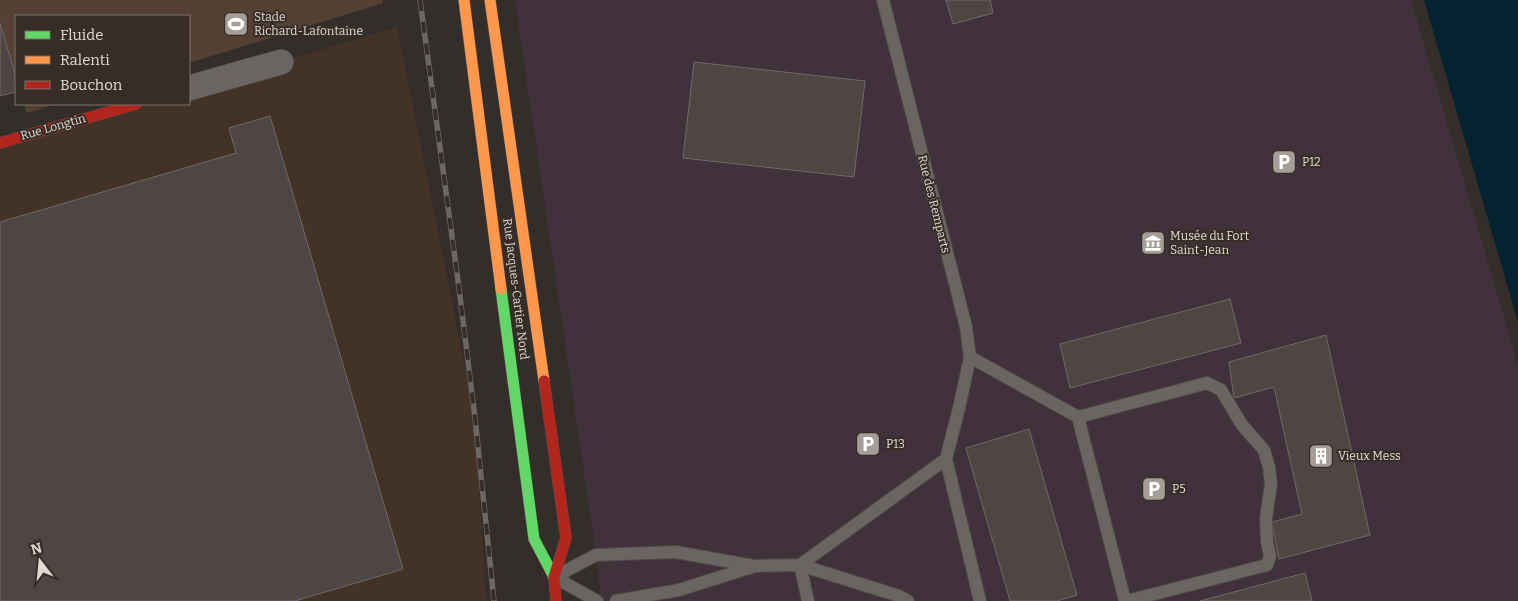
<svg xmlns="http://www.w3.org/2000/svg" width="1518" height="601" font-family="Bitter,serif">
	<rect width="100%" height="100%" fill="#342e2a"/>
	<path fill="#423228" d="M397,27L475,418L486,601H0V143L136,104H189V89Z"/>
	<path fill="#40313a" d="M515,0H1411L1518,365V601H601L596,555Z"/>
	<g fill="#554034">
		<path d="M0,0H383V3L189,63V16H16V77L0,23Z"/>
		<path d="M24,104H56L27,113Z"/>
	</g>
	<path fill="#052231" d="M1424,0H1518V322Z"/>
	<g fill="#4f4543" stroke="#706a68">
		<path d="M946,0H990L993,13L953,24Z"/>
		<path d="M0,23L16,77V92L0,96Z"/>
		<path d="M694,62L865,81L854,177L683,158Z"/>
		<path d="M270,116L403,569L295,601H0V222L236,153L229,128Z"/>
		<path d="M1230,299L1241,343L1070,388L1060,344Z"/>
		<path d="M1326,335L1370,535L1279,559L1272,522L1302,514L1274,387L1234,398L1229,362Z"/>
		<path d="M1029,429L1077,595L1057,601H1010L966,448Z"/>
		<path d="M1305,573L1312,601H1200Z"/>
	</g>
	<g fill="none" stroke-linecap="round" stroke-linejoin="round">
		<defs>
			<g id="lane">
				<path d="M970,357L1078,417L1125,601"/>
				<path d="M1078,417L1207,383L1221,390L1242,425L1264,450L1269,467L1271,484L1266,518L1267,541L1270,556L1267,565L1127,601"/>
				<path d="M946,459L980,601"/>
				<path d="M800,565L899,596L908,601"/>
				<path d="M800,565L808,601"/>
				<path d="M556,576L596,555L676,552L754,566L800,565L946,459L959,408L970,357L966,327L883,0"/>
				<path d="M554,577L597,601"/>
				<path d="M616,601L679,590L752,567"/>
			</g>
			<path id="street" d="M189,88L281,62"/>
			<path id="fast" d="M501,289L534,539L554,577"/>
			<g id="slow">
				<path d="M464,0L501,289"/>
				<path d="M490,0L544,381"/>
			</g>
			<g id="jam">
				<path d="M0,143L136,104"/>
				<path d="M544,381L566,538L554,577L556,601"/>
			</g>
		</defs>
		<use href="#lane" stroke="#4f4946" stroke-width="14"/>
		<use href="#street" stroke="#4f4946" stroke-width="26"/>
		<use href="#fast" stroke="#4f4946" stroke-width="12"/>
		<use href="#slow" stroke="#4f4946" stroke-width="12"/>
		<use href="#jam" stroke="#4f4946" stroke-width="12"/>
		<use href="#lane" stroke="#6a6562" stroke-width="12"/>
		<use href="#street" stroke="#6a6562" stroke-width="25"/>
		<use href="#fast" stroke="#63d668" stroke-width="11"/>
		<use href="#slow" stroke="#ff974d" stroke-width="11"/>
		<use href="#jam" stroke="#b3261e" stroke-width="11"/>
		<defs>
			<path id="rail" d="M420,0L459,288L475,418L494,601"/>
		</defs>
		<use href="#rail" stroke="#6b6765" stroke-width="5.5"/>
		<use href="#rail" stroke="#382d26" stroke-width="4" stroke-dasharray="11" stroke-linecap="butt"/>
	</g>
	<defs>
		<symbol id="stadium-square" viewBox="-11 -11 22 22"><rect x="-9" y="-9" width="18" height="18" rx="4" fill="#a49d98" stroke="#382d26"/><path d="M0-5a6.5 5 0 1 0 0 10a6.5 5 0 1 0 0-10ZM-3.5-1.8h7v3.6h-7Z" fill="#fff"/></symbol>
		<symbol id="parking-square" viewBox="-11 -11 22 22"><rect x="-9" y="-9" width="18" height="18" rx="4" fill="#a49d98" stroke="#382d26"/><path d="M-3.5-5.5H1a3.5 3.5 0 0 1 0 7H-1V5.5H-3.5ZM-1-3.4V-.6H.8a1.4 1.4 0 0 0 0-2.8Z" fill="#fff"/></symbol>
		<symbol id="museum-square" viewBox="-11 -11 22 22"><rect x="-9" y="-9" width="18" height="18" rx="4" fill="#a49d98" stroke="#382d26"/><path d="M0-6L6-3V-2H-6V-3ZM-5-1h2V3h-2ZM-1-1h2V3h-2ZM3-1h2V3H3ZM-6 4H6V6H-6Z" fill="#fff"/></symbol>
		<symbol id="building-square" viewBox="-11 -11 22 22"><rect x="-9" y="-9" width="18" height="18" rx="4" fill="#a49d98" stroke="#382d26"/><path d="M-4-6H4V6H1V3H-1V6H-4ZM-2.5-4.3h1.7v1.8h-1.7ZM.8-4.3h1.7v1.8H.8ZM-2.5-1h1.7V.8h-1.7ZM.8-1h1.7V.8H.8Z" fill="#fff"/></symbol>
	</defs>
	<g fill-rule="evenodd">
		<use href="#stadium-square" x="222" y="10" width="28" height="28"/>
		<use href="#parking-square" x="1270" y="148" width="28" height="28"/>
		<use href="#museum-square" x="1139" y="229" width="28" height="28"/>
		<use href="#parking-square" x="854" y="430" width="28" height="28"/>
		<use href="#building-square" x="1307" y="442" width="28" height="28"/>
		<use href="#parking-square" x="1140" y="475" width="28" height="28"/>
	</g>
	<g text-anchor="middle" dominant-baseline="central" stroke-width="4" stroke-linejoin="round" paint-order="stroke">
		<g font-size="12" fill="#e0d9d4" stroke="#382d26" text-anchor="start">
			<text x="254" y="17">Stade<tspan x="254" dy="14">Richard-Lafontaine</tspan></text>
			<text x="1302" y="162">P12</text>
			<text x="1170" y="236">Musée du Fort<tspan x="1170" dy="14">Saint-Jean</tspan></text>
			<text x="886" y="444">P13</text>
			<text x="1338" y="456">Vieux Mess</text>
			<text x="1172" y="489">P5</text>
		</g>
		<g font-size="12" fill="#e0d9d4" stroke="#382d26">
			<text transform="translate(53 127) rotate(-16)">Rue Longtin</text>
			<text transform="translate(934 204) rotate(76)">Rue des Remparts</text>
			<text transform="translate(516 289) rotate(83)">Rue Jacques-Cartier Nord</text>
		</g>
	</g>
	<rect x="15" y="15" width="175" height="90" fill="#382d26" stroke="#7b726c"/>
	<rect x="25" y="31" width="25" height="8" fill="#63d668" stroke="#7b726c"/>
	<text x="60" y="40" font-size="15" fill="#e0d9d4">Fluide</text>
	<rect x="25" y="56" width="25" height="8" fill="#ff974d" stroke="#7b726c"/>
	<text x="60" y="65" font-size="15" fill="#e0d9d4">Ralenti</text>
	<rect x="25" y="81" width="25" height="8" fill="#b3261e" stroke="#7b726c"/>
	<text x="60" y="90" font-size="15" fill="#e0d9d4">Bouchon</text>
	<g transform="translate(40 561) rotate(344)" stroke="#382d26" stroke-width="4" paint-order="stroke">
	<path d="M0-4L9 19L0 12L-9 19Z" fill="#e0d9d4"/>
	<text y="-8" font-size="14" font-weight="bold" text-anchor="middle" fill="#e0d9d4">N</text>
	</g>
</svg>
